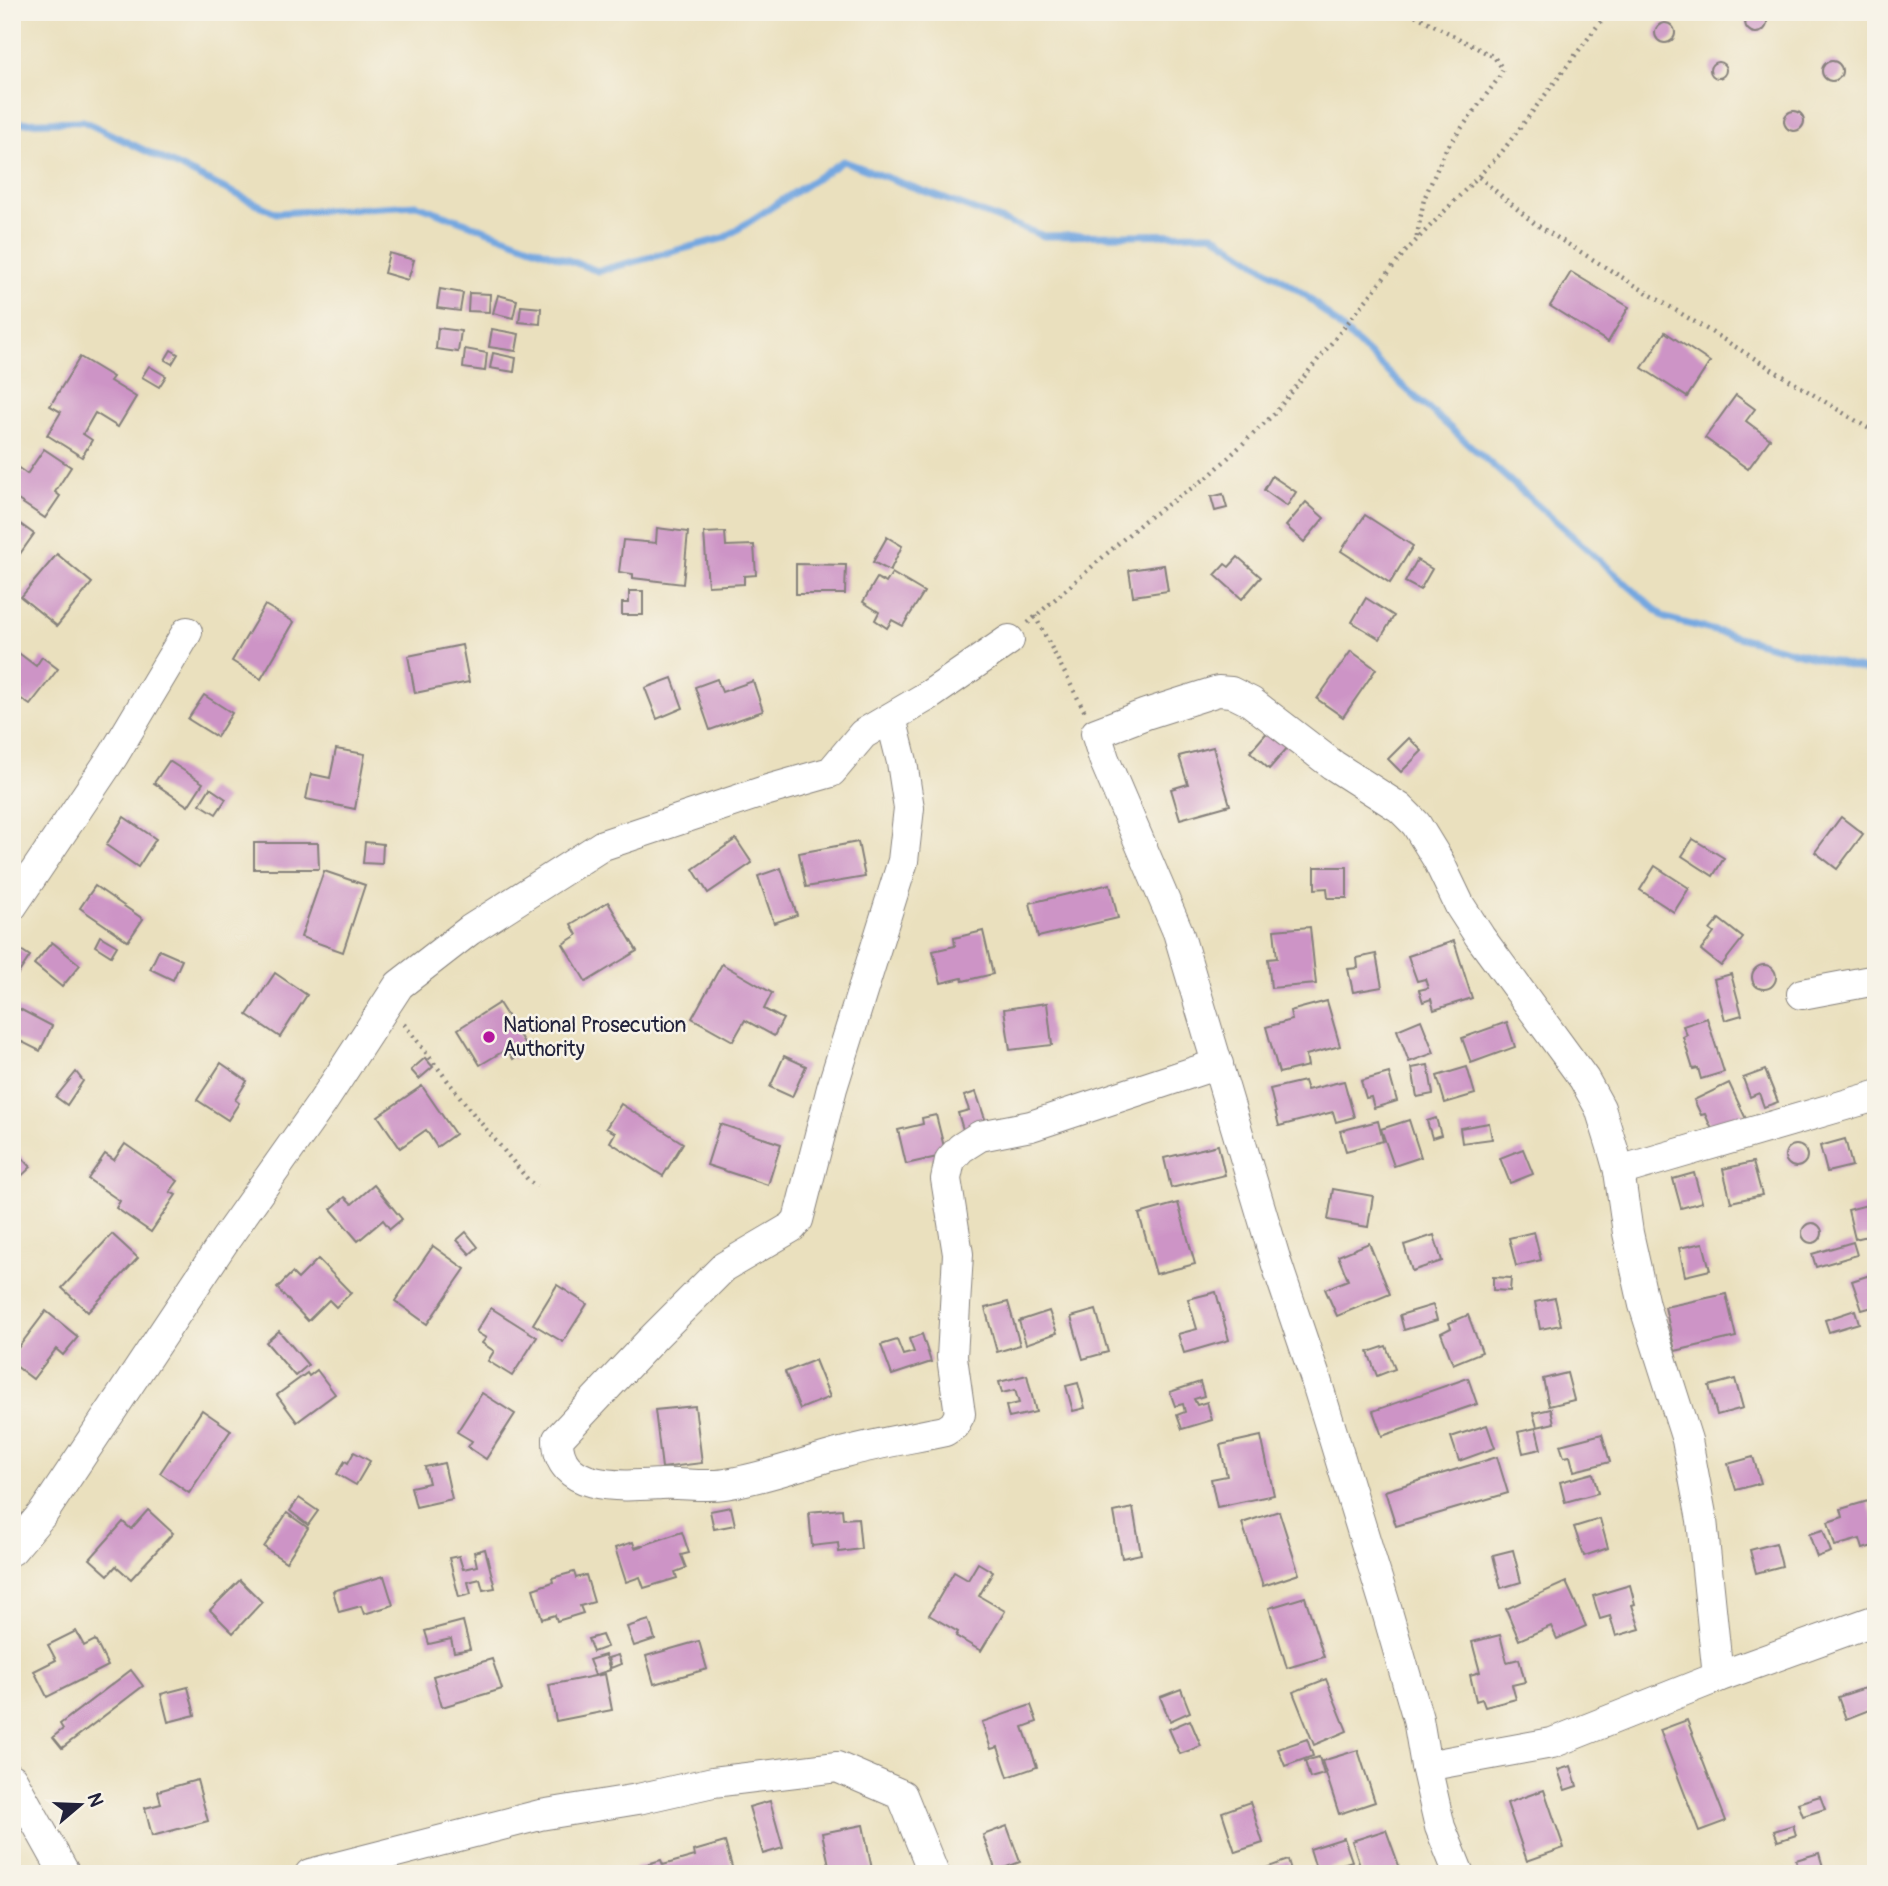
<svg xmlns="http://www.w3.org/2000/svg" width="1888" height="1886" font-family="Pangolin,sans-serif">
	<rect width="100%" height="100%" fill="#f7f3e8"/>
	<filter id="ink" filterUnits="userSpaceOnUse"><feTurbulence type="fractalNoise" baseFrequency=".0143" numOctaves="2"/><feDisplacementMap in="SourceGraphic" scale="14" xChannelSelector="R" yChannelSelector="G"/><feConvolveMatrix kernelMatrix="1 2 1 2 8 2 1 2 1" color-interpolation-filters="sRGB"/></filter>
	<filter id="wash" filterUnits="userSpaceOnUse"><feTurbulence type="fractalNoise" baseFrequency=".00686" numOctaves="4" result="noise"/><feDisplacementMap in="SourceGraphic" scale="28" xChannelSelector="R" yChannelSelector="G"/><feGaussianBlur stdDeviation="1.57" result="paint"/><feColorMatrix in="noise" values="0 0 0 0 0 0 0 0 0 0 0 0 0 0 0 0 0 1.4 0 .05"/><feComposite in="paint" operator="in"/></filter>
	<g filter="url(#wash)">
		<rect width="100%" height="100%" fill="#eae0be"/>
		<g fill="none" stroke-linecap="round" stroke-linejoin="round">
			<path stroke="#75a7e0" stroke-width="7" d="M12,123L83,121L276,213L417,205L598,271L724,238L843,161L1044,236L1213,234L1307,296L1403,386L1665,618L1876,673"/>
		</g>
		<g id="blocks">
			<g fill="#cd94c6">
				<circle cx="1756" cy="22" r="11"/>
				<circle cx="1665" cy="33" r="10"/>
				<circle cx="1832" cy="71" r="10"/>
				<circle cx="1718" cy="70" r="8"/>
				<circle cx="1794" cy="121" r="10"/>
				<path d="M389,253L414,260L408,280L384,273Z"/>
				<path d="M1571,272L1629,307L1608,342L1550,306Z"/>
				<path d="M440,289L463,293L460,311L437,308Z"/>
				<path d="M469,293L490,294L489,312L468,311Z"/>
				<path d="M498,295L517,300L513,318L493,313Z"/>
				<path d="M521,306L541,308L540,324L519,322Z"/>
				<path d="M438,328L461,331L458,352L436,349Z"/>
				<path d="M492,329L519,334L516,351L489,347Z"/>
				<path d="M1665,332L1710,362L1687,397L1642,368Z"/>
				<path d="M465,349L487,353L485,371L463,368Z"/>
				<path d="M171,350L178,354L172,364L165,360Z"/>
				<path d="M493,353L516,358L514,372L490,368Z"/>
				<path d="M80,357L113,377L110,381L136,397L118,427L95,413L83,434L92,440L82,457L47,435L61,412L50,406Z"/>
				<path d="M149,366L166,376L159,387L142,377Z"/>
				<path d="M1736,395L1755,409L1746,421L1770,439L1748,469L1705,438Z"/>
				<path d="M44,449L71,467L55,492L60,496L45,518L12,496V474L17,467L27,474Z"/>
				<path d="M1272,476L1296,492L1287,506L1264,490Z"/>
				<path d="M1223,494L1227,508L1215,511L1211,497Z"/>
				<path d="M1306,502L1324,518L1304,542L1286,526Z"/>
				<path d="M1365,515L1413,546L1390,583L1341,551Z"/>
				<path d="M12,518L34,534L12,565Z"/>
				<path d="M657,528L688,532L683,584L633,578V574L619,572L623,540L656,543Z"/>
				<path d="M725,532L726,546L754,545L756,575L744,576V584L708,586L704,533Z"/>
				<path d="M887,537L902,546L890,571L873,562Z"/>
				<path d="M57,554L92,583L57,626L21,597Z"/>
				<path d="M1238,557L1261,577L1242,599L1215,575L1225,564L1229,567Z"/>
				<path d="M1417,560L1432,569L1420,590L1405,582Z"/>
				<path d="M796,564L846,565L845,594H796Z"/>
				<path d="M1164,565L1168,591L1133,596L1129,570Z"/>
				<path d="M892,573L924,592L903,626L892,620L887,628L875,620L879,612L863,602L877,578L886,583Z"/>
				<path d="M629,591H643V615H622V603H629Z"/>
				<path d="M1366,598L1394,616L1380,639L1352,622Z"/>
				<path d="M265,605L294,622L261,679L232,661Z"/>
				<path d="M462,645L469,682L415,693L408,656Z"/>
				<path d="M12,648L36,666L42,657L58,669L30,705L14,694L19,687L12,682Z"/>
				<path d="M1351,651L1376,669L1343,717L1317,699Z"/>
				<path d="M672,678L683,708L657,719L645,688Z"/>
				<path d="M717,679L722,692L753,681L763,711L710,730L695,687Z"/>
				<path d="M204,695L232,713L217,737L188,719Z"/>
				<path d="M1270,729L1289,746L1269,769L1250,752Z"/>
				<path d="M1409,738L1422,751L1401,772L1388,759Z"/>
				<path d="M1213,747L1230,805L1180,819L1171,789L1188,784L1179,756Z"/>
				<path d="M336,749L365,754L355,809L306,799L311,774L330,778Z"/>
				<path d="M169,761L203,783L188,806L154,783Z"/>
				<path d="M210,788L226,799L216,814L200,804Z"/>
				<path d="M124,817L156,839L138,867L106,845Z"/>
				<path d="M1841,817L1863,834L1837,869L1815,852Z"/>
				<path d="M736,839L752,863L708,893L693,869Z"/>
				<path d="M1693,839L1724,858L1713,876L1682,856Z"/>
				<path d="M365,842L383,844L382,864L363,863Z"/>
				<path d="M858,842L865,877L806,887L799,853Z"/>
				<path d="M254,843H318L319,869H254Z"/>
				<path d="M1655,866L1689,888L1674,912L1640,890Z"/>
				<path d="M1315,867H1347V898H1328L1327,888L1315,889Z"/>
				<path d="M781,868L797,915L774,923L758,876Z"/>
				<path d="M324,871L365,885L343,952L301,937Z"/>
				<path d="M1110,884L1118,918L1038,937L1030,903Z"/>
				<path d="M95,886L143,919L128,941L80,908Z"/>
				<path d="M608,902L637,951L586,982L563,944L577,935L571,924Z"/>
				<path d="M1719,919L1743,938L1721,966L1701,950L1714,933L1710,930Z"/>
				<path d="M1310,927L1316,984L1271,988L1268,959L1277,958L1274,930Z"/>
				<path d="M983,931L993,974L963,981L962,978L941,983L933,951L955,946L954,938Z"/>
				<path d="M100,936L117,946L111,956L95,946Z"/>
				<path d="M1454,941L1472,998L1434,1010L1431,999L1423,1002L1419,990L1428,988L1425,979L1417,981L1408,956Z"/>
				<path d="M52,942L80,965L62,987L34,964Z"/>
				<path d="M12,944L30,956L12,983Z"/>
				<path d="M159,950L182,960L173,980L150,969Z"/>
				<path d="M1376,954L1382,987L1353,992L1348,969L1358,968L1357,958Z"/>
				<path d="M722,964L772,993L764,1009L783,1019L774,1036L745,1020L733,1041L692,1018Z"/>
				<circle cx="1764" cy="977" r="12"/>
				<path d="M275,973L307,995L280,1037L247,1015Z"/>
				<path d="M1731,974L1742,1015L1725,1020L1714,979Z"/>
				<path d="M1327,1001L1340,1046L1306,1055L1308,1066L1279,1073L1266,1027L1292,1020L1290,1011Z"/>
				<path d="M499,1003L528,1049L513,1059L507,1049L480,1065L458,1029Z"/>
				<path d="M1047,1003L1052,1045L1010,1050L1004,1009Z"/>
				<path d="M12,1005L52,1026L40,1051L12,1037Z"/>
				<path d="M1707,1018L1724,1072L1701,1079L1698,1068L1693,1069L1683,1037L1687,1035L1683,1026Z"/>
				<path d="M1421,1020L1434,1053L1409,1062L1397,1030Z"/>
				<path d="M1507,1022L1515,1047L1471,1063L1462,1038Z"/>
				<path d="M784,1056L806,1066L792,1097L770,1087Z"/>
				<path d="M425,1058L433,1067L419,1079L411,1070Z"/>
				<path d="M221,1063L247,1081L235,1100L239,1103L228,1120L197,1100Z"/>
				<path d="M1428,1065L1433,1094L1417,1097L1412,1068Z"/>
				<path d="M1467,1067L1475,1094L1445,1103L1437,1076Z"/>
				<path d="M1765,1070L1778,1102L1764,1107L1759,1093L1750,1097L1743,1078Z"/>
				<path d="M76,1072L83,1081L67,1105L56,1097Z"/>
				<path d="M1389,1073L1397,1101L1374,1108L1371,1097L1366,1098L1361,1081Z"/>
				<path d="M1304,1081L1307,1090L1344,1081L1354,1117L1336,1122L1333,1112L1279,1126L1270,1089Z"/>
				<path d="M1729,1083L1746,1119L1714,1134L1705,1114L1701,1115L1694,1100Z"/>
				<path d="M422,1086L455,1134L437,1147L426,1130L400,1148L378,1116Z"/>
				<path d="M976,1092L987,1125L964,1133L958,1113L969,1110L964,1096Z"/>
				<path d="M621,1104L683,1143L663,1176L610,1142L615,1133L606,1128Z"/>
				<path d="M936,1115L946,1155L906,1164L898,1130L923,1124L922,1118Z"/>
				<path d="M1436,1118L1441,1135L1432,1138L1427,1121Z"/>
				<path d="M1409,1120L1421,1157L1394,1166L1381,1129Z"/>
				<path d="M1378,1121L1383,1141L1346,1151L1340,1131Z"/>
				<path d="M1489,1123L1492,1139L1462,1143L1460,1128Z"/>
				<path d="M720,1124L781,1144L768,1185L707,1165Z"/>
				<path d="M1845,1139L1852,1166L1827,1172L1820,1146Z"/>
				<path d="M125,1144L178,1181L170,1192L176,1195L151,1232L116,1208L120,1201L88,1179L105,1154L114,1160Z"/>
				<path d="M1218,1145L1225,1175L1171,1188L1164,1158Z"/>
				<circle cx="1796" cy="1156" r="11"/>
				<path d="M1523,1149L1533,1174L1510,1183L1500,1158Z"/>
				<path d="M20,1155L31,1167L12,1185V1162Z"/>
				<path d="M1753,1162L1762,1195L1731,1202L1723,1169Z"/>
				<path d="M1694,1173L1702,1202L1681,1208L1673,1179Z"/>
				<path d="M374,1185L402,1219L390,1229L383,1220L358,1241L331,1209L345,1197L352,1204Z"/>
				<path d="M1333,1189L1373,1196L1368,1227L1328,1220Z"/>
				<path d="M1178,1203L1195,1264L1156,1274L1139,1214Z"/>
				<path d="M1871,1204L1876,1234L1855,1239L1848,1210Z"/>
				<circle cx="1812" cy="1233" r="10"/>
				<path d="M466,1232L478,1247L470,1254L457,1240Z"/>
				<path d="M1534,1232L1541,1260L1516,1266L1509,1238Z"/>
				<path d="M112,1234L138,1258L88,1312L62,1288Z"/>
				<path d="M1434,1235L1442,1261L1412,1271L1404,1245Z"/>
				<path d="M1853,1242L1857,1255L1816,1267L1812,1254Z"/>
				<path d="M1369,1243L1390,1294L1337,1316L1325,1289L1348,1280L1338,1256Z"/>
				<path d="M1703,1243L1710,1270L1685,1276L1679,1248Z"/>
				<path d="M433,1246L465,1269L427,1324L395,1301Z"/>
				<path d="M318,1259L351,1293L336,1307L329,1300L308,1321L277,1288L292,1273L298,1279Z"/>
				<path d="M1876,1273V1306L1862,1310L1852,1281Z"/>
				<path d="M1493,1277L1511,1278L1510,1291L1493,1290Z"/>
				<path d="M557,1285L587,1304L563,1342L533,1324Z"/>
				<path d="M1216,1292L1229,1340L1184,1353L1178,1334L1197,1329L1188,1299Z"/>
				<path d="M1726,1294L1736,1337L1675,1351L1665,1307Z"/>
				<path d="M1555,1298L1561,1325L1540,1329L1535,1302Z"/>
				<path d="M1008,1302L1020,1345L997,1352L985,1308Z"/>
				<path d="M1433,1305L1437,1320L1404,1330L1400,1315Z"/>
				<path d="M491,1308L537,1337L512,1376L488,1361L494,1351L482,1343L486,1338L476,1332Z"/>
				<path d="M1096,1310L1108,1352L1083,1359L1071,1317Z"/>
				<path d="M1855,1310L1859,1323L1829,1332L1825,1320Z"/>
				<path d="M46,1311L78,1337L63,1355L56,1349L33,1379L12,1363V1356Z"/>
				<path d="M1049,1311L1057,1333L1026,1344L1019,1321Z"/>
				<path d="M1468,1315L1482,1352L1453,1364L1441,1333L1451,1328L1449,1323Z"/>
				<path d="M279,1331L308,1365L295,1376L266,1342Z"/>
				<path d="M922,1334L931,1362L892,1375L881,1345L897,1340L903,1355L914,1352L909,1339Z"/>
				<path d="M1386,1346L1395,1369L1377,1376L1368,1352Z"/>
				<path d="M815,1360L830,1397L800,1409L785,1372Z"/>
				<path d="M317,1370L335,1394L297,1422L277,1395L307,1373L309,1376Z"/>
				<path d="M1567,1373L1574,1400L1549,1406L1543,1379Z"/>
				<path d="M1027,1375L1036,1412L1009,1418L1006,1406L1019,1403L1015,1390L1002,1393L999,1382Z"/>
				<path d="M1468,1378L1477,1404L1382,1436L1373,1411Z"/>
				<path d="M1735,1379L1743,1408L1717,1415L1709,1386Z"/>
				<path d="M1200,1382L1204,1396L1194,1399L1197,1405L1207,1402L1212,1420L1182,1429L1177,1415L1185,1412L1183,1404L1175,1406L1170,1392Z"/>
				<path d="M1078,1383L1085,1408L1073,1411L1066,1386Z"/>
				<path d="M482,1393L515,1414L486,1459L468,1447L472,1441L457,1432Z"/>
				<path d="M695,1406L702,1463L662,1468L655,1410Z"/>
				<path d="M1551,1409L1554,1423L1537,1427L1533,1413Z"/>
				<path d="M202,1410L231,1430L189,1493L160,1473Z"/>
				<path d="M1487,1425L1495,1448L1459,1461L1451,1437Z"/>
				<path d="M1536,1428L1541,1449L1523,1453L1518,1432Z"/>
				<path d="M1602,1434L1610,1462L1574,1471L1570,1456L1564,1457L1560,1445Z"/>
				<path d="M1261,1436L1274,1495L1217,1507L1211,1479L1227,1476L1220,1445Z"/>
				<path d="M354,1452L370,1461L356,1485L337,1474L345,1461L348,1463Z"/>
				<path d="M1497,1457L1508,1493L1396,1526L1385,1491Z"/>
				<path d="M1753,1457L1761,1483L1736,1490L1728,1464Z"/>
				<path d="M444,1463L452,1499L416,1507L411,1487L429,1483L425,1467Z"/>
				<path d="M1593,1473L1598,1493L1565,1502L1560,1482Z"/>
				<path d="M299,1498L318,1511L308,1525L290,1511Z"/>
				<path d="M1868,1501L1876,1525V1545L1863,1549L1860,1539L1835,1546L1828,1522L1843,1517L1841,1509Z"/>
				<path d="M731,1507L735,1525L714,1529L710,1511Z"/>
				<path d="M1133,1508L1141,1554L1122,1558L1114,1512Z"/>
				<path d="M842,1509L843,1519L858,1518L861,1549L839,1552L838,1543L812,1546L809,1512Z"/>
				<path d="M148,1510L173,1533L131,1579L116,1566L108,1575L90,1559L123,1522L131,1529Z"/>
				<path d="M1279,1511L1299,1574L1263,1586L1242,1523Z"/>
				<path d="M287,1513L308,1528L286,1562L264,1547Z"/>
				<path d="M1600,1519L1608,1548L1584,1556L1574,1527Z"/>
				<path d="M1823,1530L1831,1552L1817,1557L1809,1534Z"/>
				<path d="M682,1532L689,1553L681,1555L686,1568L675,1572L677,1578L644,1588L640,1577L626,1582L615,1548L633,1542L635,1548Z"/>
				<path d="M1776,1543L1782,1566L1756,1573L1750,1550Z"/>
				<path d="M485,1549L495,1588L483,1590L480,1579L468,1582L471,1594L459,1597L449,1558L459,1556L463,1569L477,1566L474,1552Z"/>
				<path d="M1513,1550L1521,1582L1501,1588L1493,1555Z"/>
				<path d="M978,1563L993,1572L979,1596L1005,1611L981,1651L956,1636L958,1632L929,1615L954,1572L968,1580Z"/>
				<path d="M574,1572L576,1578L586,1575L594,1602L580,1606L583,1613L557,1621L555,1615L542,1619L533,1589L553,1582L552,1578Z"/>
				<path d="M384,1576L393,1605L364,1614L361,1606L339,1612L333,1591Z"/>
				<path d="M240,1580L262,1602L233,1633L210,1610Z"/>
				<path d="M1566,1582L1586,1626L1557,1639L1551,1626L1519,1640L1506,1609Z"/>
				<path d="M1630,1585L1635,1604L1632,1605L1640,1629L1616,1636L1610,1616L1600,1619L1593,1596Z"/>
				<path d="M1305,1597L1324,1657L1287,1668L1269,1608Z"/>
				<path d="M649,1620L655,1639L634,1646L627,1627Z"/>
				<path d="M463,1621L470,1649L454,1652L451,1639L429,1644L425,1631Z"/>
				<path d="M76,1631L84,1646L95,1640L108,1666L47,1697L34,1671L56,1660L48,1645Z"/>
				<path d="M602,1635L607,1647L593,1652L588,1639Z"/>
				<path d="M1500,1635L1507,1662L1519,1659L1525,1682L1512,1685L1516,1699L1485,1707L1482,1699L1476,1701L1470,1675L1480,1672L1472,1642Z"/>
				<path d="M699,1641L707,1669L654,1684L646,1656Z"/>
				<path d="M605,1655L610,1670L595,1675L589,1660Z"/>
				<path d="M618,1655L621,1664L611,1668L608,1658Z"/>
				<path d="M492,1659L502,1689L442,1707L433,1676Z"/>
				<path d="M131,1670L143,1686L62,1748L53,1737L63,1729L60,1724Z"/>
				<path d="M605,1674L612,1710L556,1721L549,1685Z"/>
				<path d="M1326,1679L1347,1731L1314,1745L1293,1692Z"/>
				<path d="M188,1687L195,1715L168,1722L161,1694Z"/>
				<path d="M1865,1688L1872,1709L1846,1719L1838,1697Z"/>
				<path d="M1181,1689L1190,1712L1170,1721L1160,1697Z"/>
				<path d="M1031,1705L1037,1722L1023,1727L1037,1767L1008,1777L998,1747L991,1749L982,1722Z"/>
				<path d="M1190,1720L1201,1746L1180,1754L1169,1729Z"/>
				<path d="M1687,1720L1726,1821L1699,1831L1660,1730Z"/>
				<path d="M1307,1739L1313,1756L1285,1766L1278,1749Z"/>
				<path d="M1358,1750L1375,1802L1339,1814L1322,1761Z"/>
				<path d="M1319,1757L1324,1774L1310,1778L1305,1761Z"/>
				<path d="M1571,1766L1577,1786L1565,1790L1558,1770Z"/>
				<path d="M197,1780L208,1821L152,1836L145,1808L161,1804L158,1791Z"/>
				<path d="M1544,1790L1564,1848L1527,1861L1507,1803Z"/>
				<path d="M1820,1796L1825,1809L1803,1816L1798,1803Z"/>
				<path d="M770,1801L783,1848L763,1854L749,1807Z"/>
				<path d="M1250,1802L1263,1843L1235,1852L1222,1812Z"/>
				<path d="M863,1825L873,1874H831L822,1833Z"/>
				<path d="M1793,1825L1796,1835L1778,1841L1774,1831Z"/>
				<path d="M1007,1826L1020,1862L996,1871L983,1835Z"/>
				<path d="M1386,1830L1402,1874H1363L1352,1841Z"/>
				<path d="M1344,1838L1352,1861L1317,1872L1310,1849Z"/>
				<path d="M725,1842L734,1874H636L634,1868L661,1860L663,1865L695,1856L694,1851Z"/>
				<path d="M1819,1853L1825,1874H1800L1796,1860Z"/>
				<path d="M1288,1860L1292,1874H1259L1258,1871Z"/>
			</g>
		</g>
	</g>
	<g filter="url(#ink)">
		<use href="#blocks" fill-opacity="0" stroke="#86817c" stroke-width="2"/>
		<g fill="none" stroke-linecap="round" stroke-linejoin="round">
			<defs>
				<g id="minor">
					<path d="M891,718L902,762L909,808L903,861L832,1088L798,1220L792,1227L724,1267L653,1338L558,1439C557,1493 626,1486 661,1484C682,1483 705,1487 725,1484C766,1478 805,1462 845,1452C878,1443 911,1438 945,1431L954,1425L960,1414L952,1357L958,1254L946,1179L950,1160L961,1148L980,1136L1031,1126L1218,1064"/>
					<path d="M12,906L113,756L187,632"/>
					<path d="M1802,994L1876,980"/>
					<path d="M1619,1171L1876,1096"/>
					<path d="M12,1550L44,1512L225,1240L322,1103L399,985L470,930L603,845L768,790L831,772L863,734L931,694L1009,640"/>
					<path d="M1426,1766L1552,1743L1718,1677L1876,1620"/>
					<path d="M12,1779L65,1874"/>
					<path d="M310,1874L540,1815L638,1799L713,1782L837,1767L902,1795L934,1874"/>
					<path d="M1459,1874L1440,1827L1426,1766L1418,1719L1386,1608L1315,1377L1277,1265L1178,932L1104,759L1096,733L1146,714L1218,691L1231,692L1251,702L1333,765L1400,808L1416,824L1438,860L1460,906L1480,937L1584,1079L1600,1108L1613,1150L1619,1171L1628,1233L1644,1305L1687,1440L1702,1520L1718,1677"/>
				</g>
			</defs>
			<use href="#minor" stroke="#86817c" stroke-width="32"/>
			<g stroke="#86817c" stroke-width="4.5" stroke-dasharray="2 5" stroke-linecap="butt">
				<path d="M1409,12L1494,57L1503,69L1498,79L1446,149L1424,199L1416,241"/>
				<path d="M1479,177L1535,224L1876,433"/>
				<path d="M1035,616L1086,714"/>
				<path d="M1028,623L1145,520L1208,477L1274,414L1405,252L1501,153L1608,12"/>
				<path d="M404,1024L471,1111L530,1182L537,1186"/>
			</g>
			<use href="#minor" stroke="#fff" stroke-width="30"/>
		</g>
	</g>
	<circle fill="#b5179e" stroke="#f7f3e8" stroke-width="2.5" cx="489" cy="1037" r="7"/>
	<g text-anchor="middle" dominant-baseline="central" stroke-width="5" stroke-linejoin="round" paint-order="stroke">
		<g font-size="21" fill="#22223b" stroke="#f7f3e8" text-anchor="start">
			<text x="503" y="1025">National Prosecution<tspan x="503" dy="24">Authority</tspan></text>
		</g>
	</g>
	<rect width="1888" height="1886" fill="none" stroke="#f7f3e8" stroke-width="42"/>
	<g transform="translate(80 1805) rotate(71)" stroke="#f7f3e8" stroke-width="5" paint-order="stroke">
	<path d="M0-5L12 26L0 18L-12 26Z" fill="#22223b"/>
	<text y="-10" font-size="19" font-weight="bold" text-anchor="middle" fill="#22223b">N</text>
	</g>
</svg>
